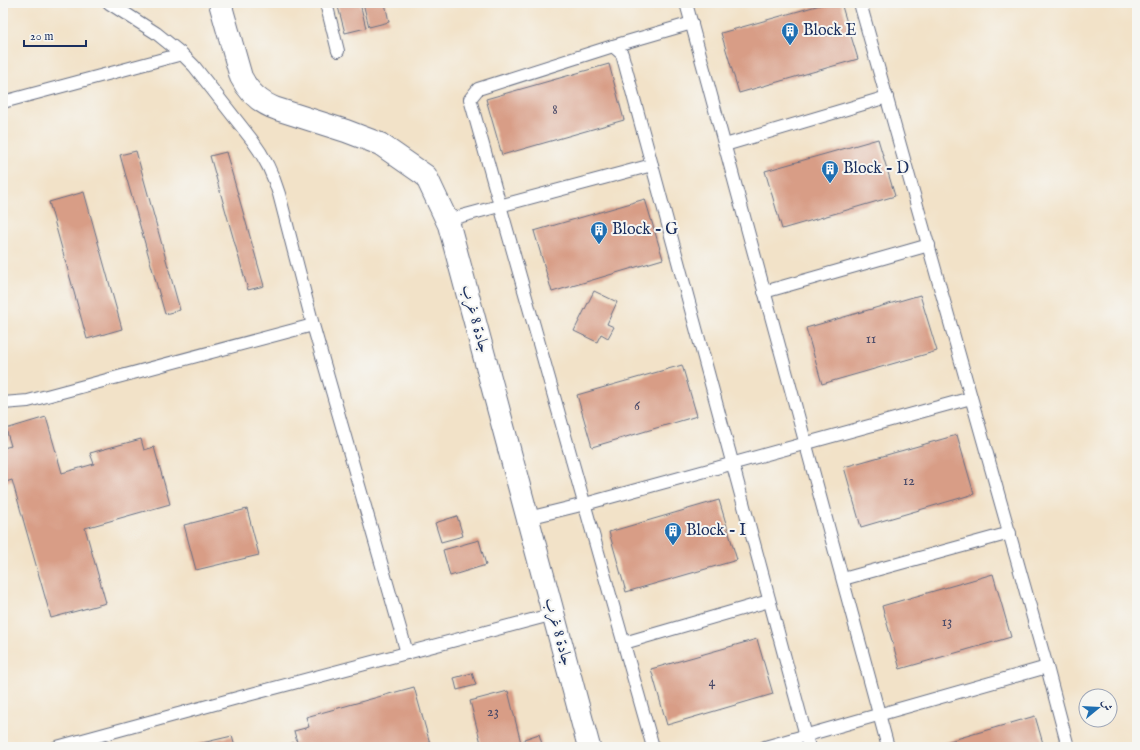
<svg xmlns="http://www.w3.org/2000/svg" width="1140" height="750" font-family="'IM FELL English',Amiri,serif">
	<rect width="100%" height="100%" fill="#f6f6f2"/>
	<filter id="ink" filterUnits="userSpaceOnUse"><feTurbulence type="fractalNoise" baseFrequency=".025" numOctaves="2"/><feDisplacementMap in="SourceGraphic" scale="8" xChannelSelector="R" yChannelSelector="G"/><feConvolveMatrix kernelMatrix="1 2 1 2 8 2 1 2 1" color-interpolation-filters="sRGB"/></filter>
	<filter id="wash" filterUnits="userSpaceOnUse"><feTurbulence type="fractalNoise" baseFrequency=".012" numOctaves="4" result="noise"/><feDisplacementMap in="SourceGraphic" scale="16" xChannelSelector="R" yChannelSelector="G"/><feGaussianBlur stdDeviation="0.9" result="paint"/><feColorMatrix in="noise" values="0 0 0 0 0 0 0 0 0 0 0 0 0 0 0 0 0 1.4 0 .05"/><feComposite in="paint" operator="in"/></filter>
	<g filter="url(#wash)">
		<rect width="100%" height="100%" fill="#f2e2c8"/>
		<g id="blocks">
			<g fill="#d89d86">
				<path d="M337,3H360L366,28L345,33Z"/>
				<path d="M363,3H385L389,22L369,27Z"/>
				<path d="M827,3H841L858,59L739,93L721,33Z"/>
				<path d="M609,64L624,120L502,155L486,99Z"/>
				<path d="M878,139L895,196L782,229L765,171Z"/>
				<path d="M136,151L180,310L165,314L120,155Z"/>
				<path d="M226,152L264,286L248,290L210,156Z"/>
				<path d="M84,192L122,329L87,339L49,202Z"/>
				<path d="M645,199L663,259L552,292L534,231Z"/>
				<path d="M594,291L617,302L607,324L614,327L608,338L601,334L597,342L574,331Z"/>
				<path d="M920,295L937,351L822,384L806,328Z"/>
				<path d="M682,365L697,416L592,447L577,395Z"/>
				<path d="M46,417L62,473L94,464L90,453L141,439L144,450L154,447L170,504L85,528L106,603L51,618L12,480L3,483V448L11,446L6,429Z"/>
				<path d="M957,435L974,494L861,527L844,467Z"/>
				<path d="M719,500L737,560L626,592L609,532Z"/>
				<path d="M247,509L259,555L196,570L184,525Z"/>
				<path d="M457,516L463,536L441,542L435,523Z"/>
				<path d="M479,540L486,565L450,576L443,550Z"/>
				<path d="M993,574L1011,637L900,669L882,606Z"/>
				<path d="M757,639L773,694L667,725L651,669Z"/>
				<path d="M472,673L476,685L457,690L454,678Z"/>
				<path d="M414,687L431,747H289L288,744L297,742L294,731L309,727L306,717Z"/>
				<path d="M508,691L522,747H482L470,701Z"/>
				<path d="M1035,716L1044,747H929Z"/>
				<path d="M539,734L542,744L533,747H526L524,739Z"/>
				<path d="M232,736L235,747H189V746Z"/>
			</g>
		</g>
	</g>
	<g filter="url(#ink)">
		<use href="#blocks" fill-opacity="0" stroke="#666e83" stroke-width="1"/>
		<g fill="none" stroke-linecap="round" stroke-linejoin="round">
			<defs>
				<g id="service">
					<path d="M109,3L156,33L182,54L194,66L252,140C264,156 273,174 279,194L313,325L407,653"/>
					<path d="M326,3L338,51"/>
					<path d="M686,3L888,747"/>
					<path d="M860,3L1047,667L1068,747"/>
					<path d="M613,46L622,54L809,747"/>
					<path d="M3,102L182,54"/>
					<path d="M725,145L887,97"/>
					<path d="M447,220L652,165"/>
					<path d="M764,292L929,245"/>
					<path d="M3,403L28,401L313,325"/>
					<path d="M528,518L585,504L971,398"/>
					<path d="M843,579L1010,533"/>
					<path d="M624,643L769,601"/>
					<path d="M57,747L248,695L554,614"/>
					<path d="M653,747L470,99L478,89L613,46L692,23"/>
					<path d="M765,747L1047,667"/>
				</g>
				<path id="minor" d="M220,3L241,77C249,93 260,103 277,109L346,131L380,144L426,176L449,225L589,747"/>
			</defs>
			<use href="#service" stroke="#666e83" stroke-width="14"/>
			<use href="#minor" stroke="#666e83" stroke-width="24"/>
			<use href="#service" stroke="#fff" stroke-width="12"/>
			<use href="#minor" stroke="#fff" stroke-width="22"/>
		</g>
	</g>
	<defs>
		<symbol id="building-pin" viewBox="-11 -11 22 30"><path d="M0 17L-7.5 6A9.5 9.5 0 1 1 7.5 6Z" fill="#1f6fb2" stroke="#f6f6f2"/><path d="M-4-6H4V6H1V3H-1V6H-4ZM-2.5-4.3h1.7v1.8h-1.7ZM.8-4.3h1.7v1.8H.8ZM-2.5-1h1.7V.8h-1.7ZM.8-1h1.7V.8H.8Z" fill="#fff"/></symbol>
	</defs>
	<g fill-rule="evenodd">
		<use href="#building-pin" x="780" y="21" width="20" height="27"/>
		<use href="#building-pin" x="820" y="159" width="20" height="27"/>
		<use href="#building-pin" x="589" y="220" width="20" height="27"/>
		<use href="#building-pin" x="663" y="521" width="20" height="27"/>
	</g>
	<g text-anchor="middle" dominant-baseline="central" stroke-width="4" stroke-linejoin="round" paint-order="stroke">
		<g font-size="14" fill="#4a4a68">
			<text x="555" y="110">8</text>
			<text x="871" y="339">11</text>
			<text x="637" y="406">6</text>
			<text x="909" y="481">12</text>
			<text x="947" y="622">13</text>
			<text x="712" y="682">4</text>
			<text x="493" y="712">23</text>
		</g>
		<g font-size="16" fill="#1b2f5e" stroke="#f6f6f2" text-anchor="start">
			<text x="803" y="31">Block E</text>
			<text x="843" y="169">Block - D</text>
			<text x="612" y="230">Block - G</text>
			<text x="686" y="531">Block - I</text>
		</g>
		<g font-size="16" fill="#1b2f5e" stroke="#f6f6f2">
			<text transform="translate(475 319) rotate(75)">جادة 8 غرب</text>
			<text transform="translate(558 632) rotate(75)">جادة 8 غرب</text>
		</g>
	</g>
	<rect width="1140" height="750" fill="none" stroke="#f6f6f2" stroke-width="16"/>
	<g transform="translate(1098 708) rotate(72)"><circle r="19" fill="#f6f6f2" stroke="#9ea6b7"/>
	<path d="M0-3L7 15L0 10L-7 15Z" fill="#1f6fb2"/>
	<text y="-6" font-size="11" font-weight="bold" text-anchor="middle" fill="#1b2f5e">ش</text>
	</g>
	<path d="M24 40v6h62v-6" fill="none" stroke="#1b2f5e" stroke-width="2"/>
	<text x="30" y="40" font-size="12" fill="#1b2f5e" stroke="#f6f6f2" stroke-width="3" paint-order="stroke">20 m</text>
</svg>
